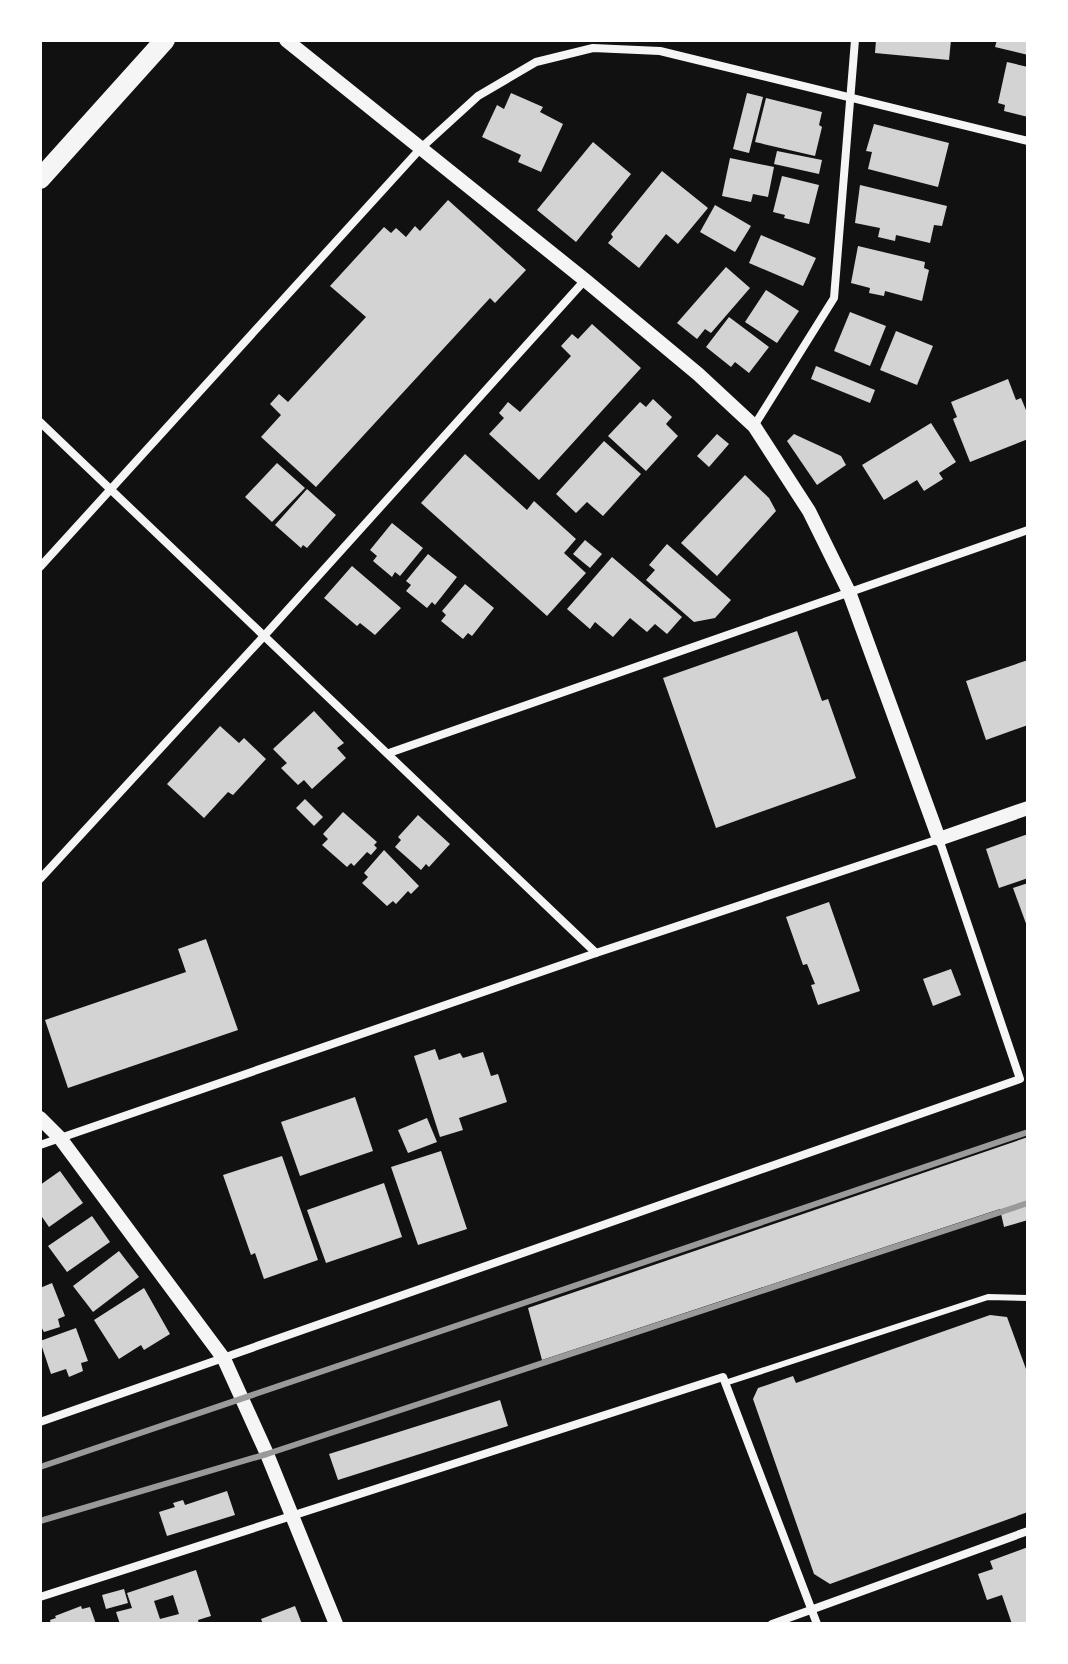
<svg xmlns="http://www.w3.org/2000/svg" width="1068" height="1664" font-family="Montserrat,sans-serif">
	<rect width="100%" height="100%" fill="#111"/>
	<g fill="#d3d3d3" fill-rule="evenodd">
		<path d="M876,40H951L949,60L875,53Z"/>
		<path d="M997,40H1028V55L995,47Z"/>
		<path d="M1007,62L1028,67V117L1004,111L1005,105L998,103Z"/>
		<path d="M511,93L543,107L540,112L563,124L541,172L518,162L521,155L482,137L497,105L504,109Z"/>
		<path d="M747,93L763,97L749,153L733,149Z"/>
		<path d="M766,98L822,112L819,125L822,127L815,156L755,142Z"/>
		<path d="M874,124L949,143L938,187L868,169L872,152L866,151Z"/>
		<path d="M593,142L631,174L576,242L537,210Z"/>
		<path d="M777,151L822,160L819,174L774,164Z"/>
		<path d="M730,158L774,167L768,197L753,194L751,202L722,196Z"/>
		<path d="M662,171L708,208L678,244L666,234L639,268L608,243L613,237L611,234Z"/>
		<path d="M782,176L819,185L809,224L784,218L785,215L773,212Z"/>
		<path d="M860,185L947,206L942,226L934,225L930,243L896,235L895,241L878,237L880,228L855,223Z"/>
		<path d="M448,200L526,270L495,303L490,298L316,487L261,437L281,415L270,404L279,394L288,402L366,317L330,286L384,227L391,233L396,228L406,237L415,226L420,231Z"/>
		<path d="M715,205L751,226L735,252L700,232Z"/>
		<path d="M761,235L816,258L803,286L749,263Z"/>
		<path d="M858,246L925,262L924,268L929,270L922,301L885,291L884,296L869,293L870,288L851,283Z"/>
		<path d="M726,267L750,288L711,333L705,329L697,339L677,323Z"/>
		<path d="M766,290L799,311L777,343L745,322Z"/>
		<path d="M850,312L886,326L870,366L834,351Z"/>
		<path d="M729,317L769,347L749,373L735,362L731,367L706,347Z"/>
		<path d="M592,324L641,368L539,480L489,434L504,418L499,413L508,402L520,412L571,356L561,346L572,334L578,339Z"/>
		<path d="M896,331L933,346L917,385L880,370Z"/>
		<path d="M816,366L875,390L870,403L811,379Z"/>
		<path d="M1008,379L1016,400L1021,398L1028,415V439L970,462L953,419L957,417L951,402Z"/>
		<path d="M653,399L672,417L666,424L678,436L646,471L608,436L640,402L646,407Z"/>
		<path d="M931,423L956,462L939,473L943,479L924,491L917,480L884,500L862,465Z"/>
		<path d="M717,434L729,444L709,467L697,456Z"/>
		<path d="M794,434L841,456L846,465L817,485L787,441Z"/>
		<path d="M604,441L641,474L603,516L587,502L576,513L556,494Z"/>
		<path d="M465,454L527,510L534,501L576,539L564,553L586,573L547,616L421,503Z"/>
		<path d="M277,463L305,488L272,522L245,497Z"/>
		<path d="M745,475L769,498L776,511L717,576L681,543Z"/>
		<path d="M307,489L336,515L307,548L303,545L301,548L275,525Z"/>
		<path d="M392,523L423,548L400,576L395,572L392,577L373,561L377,556L370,550Z"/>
		<path d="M585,540L602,554L590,568L573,554Z"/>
		<path d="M667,544L731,600L715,618L694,622L646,580L655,570L649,565Z"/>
		<path d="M428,554L457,577L435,605L432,602L427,608L406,591L411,585L406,581Z"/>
		<path d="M612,557L682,617L667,634L655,624L647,632L630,618L613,637L595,622L590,629L567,609Z"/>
		<path d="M352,566L401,608L375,635L360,623L357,626L324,598Z"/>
		<path d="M465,584L494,608L472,636L468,633L463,639L441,621L446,615L442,611Z"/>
		<path d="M797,631L822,701L828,699L856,778L716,828L663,678Z"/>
		<path d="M1028,660V725L986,740L966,681Z"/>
		<path d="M314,711L344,743L337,748L346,758L312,789L304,780L298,785L281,768L287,763L273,749Z"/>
		<path d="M220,726L239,743L244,738L266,759L233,795L228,792L204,818L167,784Z"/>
		<path d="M305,799L323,817L314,826L296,808Z"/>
		<path d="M343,812L377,842L374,845L377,848L371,855L367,852L354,866L351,863L347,867L322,845L328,839L323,834Z"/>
		<path d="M418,815L450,844L429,867L426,864L421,870L395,847L401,840L398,837Z"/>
		<path d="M1028,834V878L999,888L986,849Z"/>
		<path d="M384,850L419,886L411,894L408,891L396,904L393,901L387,906L362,883L368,877L364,873Z"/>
		<path d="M1028,883V929L1013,888Z"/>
		<path d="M829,902L860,991L818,1005L811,985L815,984L807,964L803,965L786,917Z"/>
		<path d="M206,939L238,1030L68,1088L45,1020L186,972L178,949Z"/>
		<path d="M951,969L961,995L933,1006L923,979Z"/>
		<path d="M435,1049L439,1060L460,1053L463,1058L483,1052L491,1076L498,1074L507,1102L459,1118L463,1130L440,1137L414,1056Z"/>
		<path d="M355,1097L373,1151L300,1176L281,1122Z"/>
		<path d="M427,1118L437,1142L408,1153L398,1130Z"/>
		<path d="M1028,1137V1220L1004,1227L1000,1209L542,1360L528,1308Z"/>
		<path d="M441,1151L467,1229L418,1245L391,1167Z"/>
		<path d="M282,1156L318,1260L264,1279L255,1253L251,1255L223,1175Z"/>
		<path d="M60,1171L83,1203L49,1227L40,1214V1185Z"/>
		<path d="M384,1183L402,1237L326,1263L307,1210Z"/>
		<path d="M92,1216L110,1242L67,1272L48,1246Z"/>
		<path d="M119,1251L139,1277L93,1312L73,1286Z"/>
		<path d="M52,1283L65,1316L58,1319L60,1327L44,1332L40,1325V1288Z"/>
		<path d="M144,1288L170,1334L144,1350L141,1345L119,1359L94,1320Z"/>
		<path d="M990,1315L1007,1317L1026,1369L1028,1368V1512L830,1584L814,1574L753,1399L758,1388L793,1376L796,1383Z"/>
		<path d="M76,1328L88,1361L81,1363L83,1371L69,1377L66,1369L51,1374L40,1341Z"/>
		<path d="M500,1400L508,1426L338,1480L329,1454Z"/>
		<path d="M227,1491L235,1515L167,1536L159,1512L175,1507L173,1503L183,1500L185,1505Z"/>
		<path d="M1028,1547V1624H1012L1002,1595L987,1600L978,1574L993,1569L990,1561Z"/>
		<path d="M196,1570L211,1616L198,1620L199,1624H120L116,1612L132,1608L127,1593ZM173,1595L179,1614L160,1619L154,1601Z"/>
		<path d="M124,1589L128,1603L106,1609L102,1595Z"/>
		<path d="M81,1606L82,1609L90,1607L96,1624H51L50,1620L56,1618L55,1616Z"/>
		<path d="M295,1606L302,1624H263L261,1619Z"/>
	</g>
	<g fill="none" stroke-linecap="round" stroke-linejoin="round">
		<path stroke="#f5f5f5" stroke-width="6" d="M725,1383L988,1297L1028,1298"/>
		<g stroke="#f5f5f5" stroke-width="8">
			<path d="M40,422L596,953"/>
			<path d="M754,426L834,298L855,40"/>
			<path d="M40,567L421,148L478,96L536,62L593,48L660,51L1028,141"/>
			<path d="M389,753L1028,530"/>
			<path d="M40,879L264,636L585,280"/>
			<path d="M40,1145L596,953L939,839L1020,1079L40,1422"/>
			<path d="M40,1597L723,1377L817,1624"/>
			<path d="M772,1624L1028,1531"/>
		</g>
		<g stroke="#f5f5f5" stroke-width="14">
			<path d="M286,40L585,280L698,374L754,426L809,511L849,592L939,839L1028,808"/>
			<path d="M40,1118L60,1138L224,1359L267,1454L336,1624"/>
		</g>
		<path stroke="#f5f5f5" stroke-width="20" d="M40,179L165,40"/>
		<g stroke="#9a9a9a" stroke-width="6">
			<path d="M40,1467L1028,1132"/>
			<path d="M40,1521L267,1454L1028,1203"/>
		</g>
	</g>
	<rect width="1068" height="1664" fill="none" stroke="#ffffff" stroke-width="84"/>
</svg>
